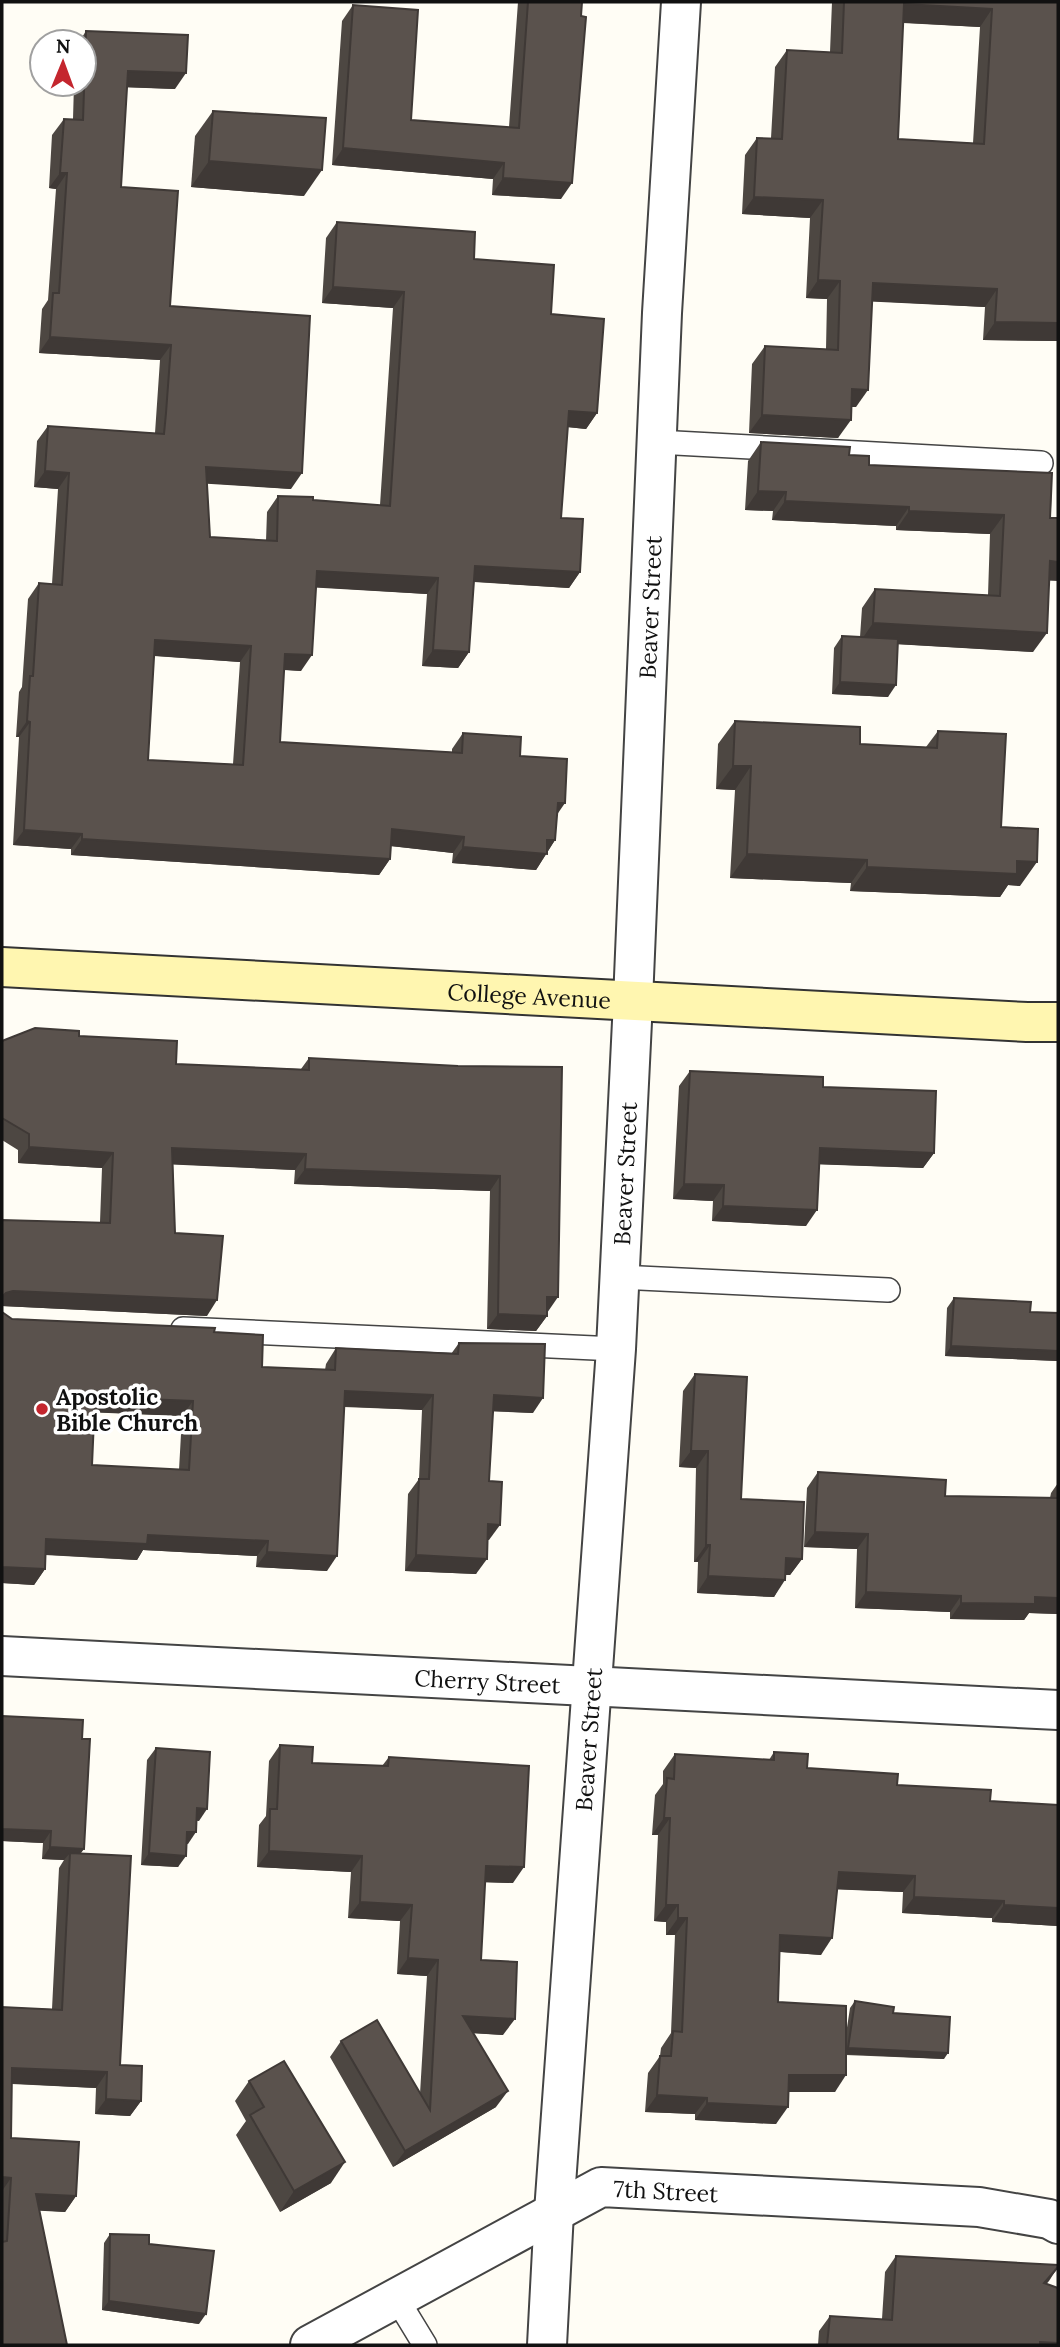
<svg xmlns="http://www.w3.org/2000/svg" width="1060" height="2347" font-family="Lora,serif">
	<rect width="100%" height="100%" fill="#fffdf5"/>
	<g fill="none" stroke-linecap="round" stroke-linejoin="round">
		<defs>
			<g id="service">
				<path d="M657,442L1041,463"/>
				<path d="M619,1277L888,1290"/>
				<path d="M183,1329L616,1349"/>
				<path d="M397,2299L425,2345"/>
			</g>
			<g id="minor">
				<path id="s1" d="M2,1656L1058,1710"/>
				<path id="s2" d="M310,2345L601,2187L979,2207L1049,2219L1058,2224"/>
				<path id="s3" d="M547,2345L554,2212L616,1349L633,1001L662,313L681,2"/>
			</g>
			<g id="secondary">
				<path id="s4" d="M2,967L1027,1022H1058"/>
			</g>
		</defs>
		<use href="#service" stroke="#444" stroke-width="26"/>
		<use href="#minor" stroke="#444" stroke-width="42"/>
		<use href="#secondary" stroke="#333" stroke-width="42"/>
		<use href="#service" stroke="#fff" stroke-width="23"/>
		<use href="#minor" stroke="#fff" stroke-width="38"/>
		<use href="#secondary" stroke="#fff6b0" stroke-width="38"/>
	</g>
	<g fill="#4d4742" fill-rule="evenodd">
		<path d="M515,2H582L561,199L492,195L493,179L332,165L342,21L353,5L411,120L509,127L518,2Z"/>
		<path d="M832,2H1058V341L983,340L985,307L872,301L856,407H851L838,438L749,433L752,364L765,346L826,349L827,299L806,298L810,218L742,214L745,155L757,138H771L775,67L787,50L830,52ZM903,23L980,27L973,143L898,139Z"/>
		<path d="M86,31L175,89L127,87L121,187L170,306L291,489L207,483L210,537L266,541L267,512L278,496L313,500L380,505L393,308L322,303L326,238L337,222L474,259L551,314L597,413L586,429L567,427L561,518L580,572L569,588L474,582L469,652L458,668L422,666L427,594L316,587L301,671L284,670L280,742L452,752V749L463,733L520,756L557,815L555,840L536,870L452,863L453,853L391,846L390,859L379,875L71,855V849L13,845L19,737H16L19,692L22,687L28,599L39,583L52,584L58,489L34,487L37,441L48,426L155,433L160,360L39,353L42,309L48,300L56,189L49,188L52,135L64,119H73L74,84H84V42H79ZM154,656L240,662L233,764L148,760Z"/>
		<path d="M213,111L304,196L191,187L195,136Z"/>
		<path d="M761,442L849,455L869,465L1052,473L1049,581L1033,652L897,644L888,697L832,694L834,648L842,636L860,637L862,608L875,589L988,595L990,534L896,530V526L772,520L773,511L745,510L748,461Z"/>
		<path d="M735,721L860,744L926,747L938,731L1001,827L1020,886L1008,885L1000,897L850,891L851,883L730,878L735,790L716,789L718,744Z"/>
		<path d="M79,1036L176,1064L301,1069L309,1058L458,1066L562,1067L547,1316L536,1331L487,1329L490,1191L294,1184L295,1170L173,1164L175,1233L207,1316L2,1306L100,1222L102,1168L18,1163V1150L2,1140V1041Z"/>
		<path d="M690,1071L823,1087L934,1153L923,1168L819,1164L806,1226L712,1221L713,1201L673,1199L679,1086Z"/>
		<path d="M954,1298L1030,1312L1058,1313V1361L945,1356L947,1308Z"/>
		<path d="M2,1312L12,1319L214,1332L262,1367L325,1370L326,1364L336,1348L451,1354L459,1343L533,1413L493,1411L489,1481V1540H487L476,1574L405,1571L408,1494L419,1479L422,1410L344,1407L327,1571L256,1567L257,1556L143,1550L137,1560L45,1555V1569L34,1585L2,1583ZM94,1412L182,1416L179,1470L92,1465Z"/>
		<path d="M695,1374L741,1499L802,1559L790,1575H786L774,1597L697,1593L698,1562H694L696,1468L679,1467L683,1391Z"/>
		<path d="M818,1472L945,1496L1050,1498L1051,1493L1058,1483V1614L1029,1613L1024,1620L950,1619V1612L855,1608L857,1549L804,1547L807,1488Z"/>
		<path d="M2,1716L82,1739L81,1853L120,2065L141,2101L130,2116L95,2114L96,2088L12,2084L11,2138L76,2196L65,2212L39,2210L2,2345V2007L52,2009L59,1868L64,1860L42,1859L43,1843L2,1841Z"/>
		<path d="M280,1745L312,1763L382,1766L389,1757L513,1883L485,1882L481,1960L503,2035L474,2033L496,2107L393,2167L330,2057L341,2041L420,2094L427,1976L397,1974L400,1921L348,1918L351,1872L257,1867L259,1825L266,1816L269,1761Z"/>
		<path d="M156,1748L199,1821L197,1820L178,1867L141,1865L147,1760Z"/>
		<path d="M774,1752L807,1768L897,1785L990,1801L1058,1805V1926L992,1922V1918L902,1913L903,1892L837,1889L821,1955L780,1952L778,2002L846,2034L850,2008L855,2001L893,2013L944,2059L846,2055L835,2092H788L776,2124L695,2120V2114L645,2112L648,2073L660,2056L661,2048L671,2033L675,1935H666V1922L654,1921L658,1835H652L655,1795L663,1784V1771L675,1754L769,1760Z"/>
		<path d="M249,2081L331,2183L280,2212L236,2135L246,2121L235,2101Z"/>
		<path d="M110,2234L149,2244L199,2324L102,2310L104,2243Z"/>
		<path d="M896,2256L1046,2284L1058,2345H818L819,2331L830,2316L882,2319L885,2272Z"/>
	</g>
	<g fill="#3f3936">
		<path d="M904,4L992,9L980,27L892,22Z"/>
		<path d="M128,71L186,73L175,89L117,87Z"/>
		<path d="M343,148L504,163L493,179L332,165Z"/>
		<path d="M209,161L322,170L304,196L191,187Z"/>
		<path d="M60,173H67L56,189L49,188Z"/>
		<path d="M503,178L572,183L561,199L492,195Z"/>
		<path d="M754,197L823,200L810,218L742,214Z"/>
		<path d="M818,280L840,281L827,299L806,298Z"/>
		<path d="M873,283L997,289L985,307L860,301Z"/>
		<path d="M333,287L404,292L393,308L322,303Z"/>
		<path d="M995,322L1058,323V341L983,340Z"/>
		<path d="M50,337L171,345L160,360L39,353Z"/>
		<path d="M852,389L868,390L856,407H840Z"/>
		<path d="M569,411L597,413L586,429L558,426Z"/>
		<path d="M762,415L851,420L838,438L749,433Z"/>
		<path d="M206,467L302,473L291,489L195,483Z"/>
		<path d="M45,471L69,473L58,489L34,487Z"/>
		<path d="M758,491L786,492L773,511L745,510Z"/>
		<path d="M785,501L909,507L896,526L772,520Z"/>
		<path d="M909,511L1004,515L990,534L896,530Z"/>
		<path d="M1050,561L1058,562V581L1036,580Z"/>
		<path d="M475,566L580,572L569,588L464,581Z"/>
		<path d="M317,571L438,578L427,594L306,587Z"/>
		<path d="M873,623L1047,633L1033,652L860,642Z"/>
		<path d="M155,640L251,646L240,662L144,655Z"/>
		<path d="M433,650L469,652L458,668L422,666Z"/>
		<path d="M285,654L312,655L301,671L274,669Z"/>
		<path d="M840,682L896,685L888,697L832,694Z"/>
		<path d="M27,721L30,722L19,737H16Z"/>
		<path d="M733,766H751L735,790L716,789Z"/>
		<path d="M558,803H565L554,819Z"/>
		<path d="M392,829L464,837L453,853L381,845Z"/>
		<path d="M24,830L82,834L71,849L13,845Z"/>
		<path d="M82,839L390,859L379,875L71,855Z"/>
		<path d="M547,840H555L536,870L452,863L463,847Z"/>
		<path d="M747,854L867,860L851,883L730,878Z"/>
		<path d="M1017,861L1037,862L1020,886L1008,885L1000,897L850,891L867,867Z"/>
		<path d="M29,1147L113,1153L102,1168L18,1163Z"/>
		<path d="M172,1148L306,1154L295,1170L161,1164Z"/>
		<path d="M820,1148L934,1153L923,1168L809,1164Z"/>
		<path d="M305,1169L500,1176L490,1191L294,1184Z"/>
		<path d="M684,1184L724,1185L713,1201L673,1199Z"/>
		<path d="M723,1206L817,1210L806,1226L712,1221Z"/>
		<path d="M13,1291L217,1300L207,1316L2,1306V1297L6,1293Z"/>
		<path d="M547,1297H558L547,1313Z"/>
		<path d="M498,1314L547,1316L536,1331L487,1329Z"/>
		<path d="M951,1346L1058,1351V1361L945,1356Z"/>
		<path d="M345,1391L433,1395L422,1410L334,1406Z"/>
		<path d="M494,1395L543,1398L533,1413L483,1411Z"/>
		<path d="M95,1397L193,1401L182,1416L84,1412Z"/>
		<path d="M691,1451H708L696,1468L679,1467Z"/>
		<path d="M488,1524L500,1525L489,1540L477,1539Z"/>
		<path d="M815,1532L868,1534L857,1549L804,1547Z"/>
		<path d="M148,1535L268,1541L257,1556L143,1550L137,1560L35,1554L46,1539Z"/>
		<path d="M706,1545H710L698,1562H694Z"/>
		<path d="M267,1552L337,1556L327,1571L256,1567Z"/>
		<path d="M416,1555L487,1559L476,1574L405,1571Z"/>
		<path d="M786,1558L802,1559L790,1575L775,1574Z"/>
		<path d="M2,1567L45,1569L34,1585L2,1583Z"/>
		<path d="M708,1576L785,1580L774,1597L697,1593Z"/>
		<path d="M866,1592L961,1596L950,1612L855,1608Z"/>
		<path d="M1035,1597L1058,1598V1614L1029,1613L1024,1620L950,1619L961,1603Z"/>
		<path d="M197,1808L207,1809L199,1821L189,1820Z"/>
		<path d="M664,1818H670L658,1835H652Z"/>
		<path d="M2,1829L51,1831L43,1843L2,1841Z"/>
		<path d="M187,1832H196L188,1844L179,1843Z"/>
		<path d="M50,1847L84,1849L75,1861L70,1853L64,1860L42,1859Z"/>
		<path d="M269,1851L362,1856L351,1872L257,1867Z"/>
		<path d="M149,1853L186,1856L178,1867L141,1865Z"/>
		<path d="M486,1866L524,1867L513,1883L475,1882Z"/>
		<path d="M839,1872L915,1876L903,1892L827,1889Z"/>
		<path d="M914,1897L1004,1901L992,1918L902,1913Z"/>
		<path d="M360,1902L412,1905L400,1921L348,1918Z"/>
		<path d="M666,1905H678L666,1922L654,1921Z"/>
		<path d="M1004,1905L1058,1908V1926L992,1922Z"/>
		<path d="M678,1918H687L675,1935H666Z"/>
		<path d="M780,1935L832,1938L821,1955L769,1951Z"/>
		<path d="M408,1958L438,1960L427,1976L397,1974Z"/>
		<path d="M463,2016L515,2019L503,2035L452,2032Z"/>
		<path d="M848,2048L948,2053L944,2059L843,2054Z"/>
		<path d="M12,2068L107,2072L96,2088L2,2083Z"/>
		<path d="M789,2075H846L835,2092H778Z"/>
		<path d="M508,2091L496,2107L393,2167L405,2151Z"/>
		<path d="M657,2095L707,2098L695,2114L645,2112Z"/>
		<path d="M106,2099L141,2101L130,2116L95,2114Z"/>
		<path d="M707,2103L788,2107L776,2124L695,2120Z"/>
		<path d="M345,2162L331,2183L280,2212L294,2191Z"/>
		<path d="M2,2177L11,2178L2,2191Z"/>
		<path d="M36,2194L76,2196L65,2212L25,2210Z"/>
		<path d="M1058,2267L1049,2281L1033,2299L1044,2283Z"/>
		<path d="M109,2301L206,2314L199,2324L102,2310Z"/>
		<path d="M1040,2342L1058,2343V2345H1037Z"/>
	</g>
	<g fill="#5a524d" stroke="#3f3936" stroke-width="2" fill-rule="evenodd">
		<path d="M528,2H582L581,16L586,17L572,183L503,178L504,163L343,148L353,5L418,10L411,120L519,128Z"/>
		<path d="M844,2H1058V323L995,322L997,289L873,283L868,390L852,389L851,420L762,415L765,346L838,350L840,281L818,280L823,200L754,197L757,138L782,139L787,50L842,53ZM904,4L992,9L984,144L898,139Z"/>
		<path d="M86,31L188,35L186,73L128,71L121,187L178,191L170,306L310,316L302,473L206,467L210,537L277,541L278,496L313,497V500L390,506L404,292L333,287L337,222L475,232L474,259L554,265L551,314L604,319L597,413L569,411L561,518L583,519L580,572L475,566L469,652L433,650L438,578L317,571L312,655L285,654L280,742L462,753L463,733L521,737L520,756L567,759L565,803H558L555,840H547V854L463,847L464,837L392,829L390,859L82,839V834L24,830L30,722L27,721L30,676H33L39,583L62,585L69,473L45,471L48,426L164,434L166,413L171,345L50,337L53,293H59L67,173H60L64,119L83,120ZM155,640L251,646L243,765L148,760Z"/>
		<path d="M213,111L326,118L322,170L209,161Z"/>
		<path d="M761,442L850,447L849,455L869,456V465L1052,473L1050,518H1058V562L1050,561L1047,633L873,623L875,589L1000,596L1004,515L909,511V507L785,501L786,492L758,491Z"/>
		<path d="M842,636L898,639L896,685L840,682Z"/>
		<path d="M735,721L860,727V744L937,748L938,731L1006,734L1001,827L1038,829L1037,862L1017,861V874L867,867V860L747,854L751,766H733Z"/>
		<path d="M35,1028L79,1031V1036L177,1041L176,1064L309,1070V1058L458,1066L562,1067L558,1297H547V1316L498,1314L500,1176L305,1169L306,1154L172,1148L175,1233L223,1236L217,1300L13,1291L6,1293L2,1297V1220L110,1223L113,1153L29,1147V1134L2,1118V1041Z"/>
		<path d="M690,1071L823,1077V1087L936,1091L934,1153L820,1148L817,1210L723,1206L724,1185L684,1184Z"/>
		<path d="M954,1298L1031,1302L1030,1312L1058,1313V1351L951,1346Z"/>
		<path d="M2,1312L12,1319L215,1328L214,1332L263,1335L262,1367L335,1370L336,1348L458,1354L459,1343L545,1344L543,1398L494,1395L489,1481L502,1482L500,1525L488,1524L487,1559L416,1555L419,1479H429L433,1395L345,1391L337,1556L267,1552L268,1541L148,1535L147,1544L46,1539L45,1569L2,1567ZM95,1397L193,1401L189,1470L92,1465Z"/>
		<path d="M695,1374L747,1377L741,1499L804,1502L802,1559L786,1558L785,1580L708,1576L710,1545H706L708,1451H691Z"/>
		<path d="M818,1472L946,1480L945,1496L1058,1498V1598L1035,1597V1604L961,1603V1596L866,1592L868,1534L815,1532Z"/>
		<path d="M2,1716L83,1720L82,1739H90L84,1849L50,1847L51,1831L2,1829Z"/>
		<path d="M280,1745L313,1747L312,1763L388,1766L389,1757L529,1766L524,1867L486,1866L481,1960L517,1962L515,2019L463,2016L508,2091L405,2151L341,2041L377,2020L430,2110L438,1960L408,1958L412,1905L360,1902L362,1856L269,1851L270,1809H277Z"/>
		<path d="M156,1748L210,1752L207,1809L197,1808L196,1832H187L186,1856L149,1853Z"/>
		<path d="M774,1752L808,1754L807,1768L898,1774L897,1785L991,1790L990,1801L1058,1805V1908L1004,1905V1901L914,1897L915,1876L839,1872L832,1938L780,1935L778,2002L846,2006V2075H789L788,2107L707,2103V2098L657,2095L660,2056H671L673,2031L682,2032L687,1918H678V1905H666L670,1818H664L667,1778L674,1779L675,1754L774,1760Z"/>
		<path d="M70,1853L131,1856L120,2065L142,2066L141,2101L106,2099L107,2072L12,2068L11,2138L79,2142L76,2196L36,2194L67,2345H2V2242L7,2241L11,2178L2,2177V2007L62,2010Z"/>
		<path d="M855,2001L894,2007L893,2013L950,2017L948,2053L848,2048Z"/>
		<path d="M284,2061L345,2162L294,2191L250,2115L264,2107L249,2081Z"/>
		<path d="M110,2234L149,2235V2244L214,2251L206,2314L109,2301Z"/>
		<path d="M896,2256L1058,2265V2267L1044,2283L1058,2288V2343L1040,2342V2345H827L830,2316L892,2320Z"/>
	</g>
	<circle fill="#c4262e" stroke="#fff" stroke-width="2.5" cx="42" cy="1409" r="7"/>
	<g text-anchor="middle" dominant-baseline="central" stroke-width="7" stroke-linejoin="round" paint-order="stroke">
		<g font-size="23" fill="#111" stroke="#fff">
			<text stroke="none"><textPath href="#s3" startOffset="1741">Beaver Street</textPath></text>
			<text stroke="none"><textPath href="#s4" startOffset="528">College Avenue</textPath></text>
			<text stroke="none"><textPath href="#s3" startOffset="1174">Beaver Street</textPath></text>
			<text stroke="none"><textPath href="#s1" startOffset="486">Cherry Street</textPath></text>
			<text stroke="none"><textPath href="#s3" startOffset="607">Beaver Street</textPath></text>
			<text stroke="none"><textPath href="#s2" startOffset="396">7th Street</textPath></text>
		</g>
		<g font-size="23" font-weight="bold" fill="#111" stroke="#fff" text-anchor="start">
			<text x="56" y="1396">Apostolic<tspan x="56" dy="26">Bible Church</tspan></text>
		</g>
	</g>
	<rect width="1060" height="2347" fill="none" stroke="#111111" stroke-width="7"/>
	<g transform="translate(63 63) rotate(1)"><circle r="33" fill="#ffffff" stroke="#a0a0a0" stroke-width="2"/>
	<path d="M0-5L12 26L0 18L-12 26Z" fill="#c4262e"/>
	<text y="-10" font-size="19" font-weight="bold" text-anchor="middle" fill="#111111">N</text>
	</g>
</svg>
